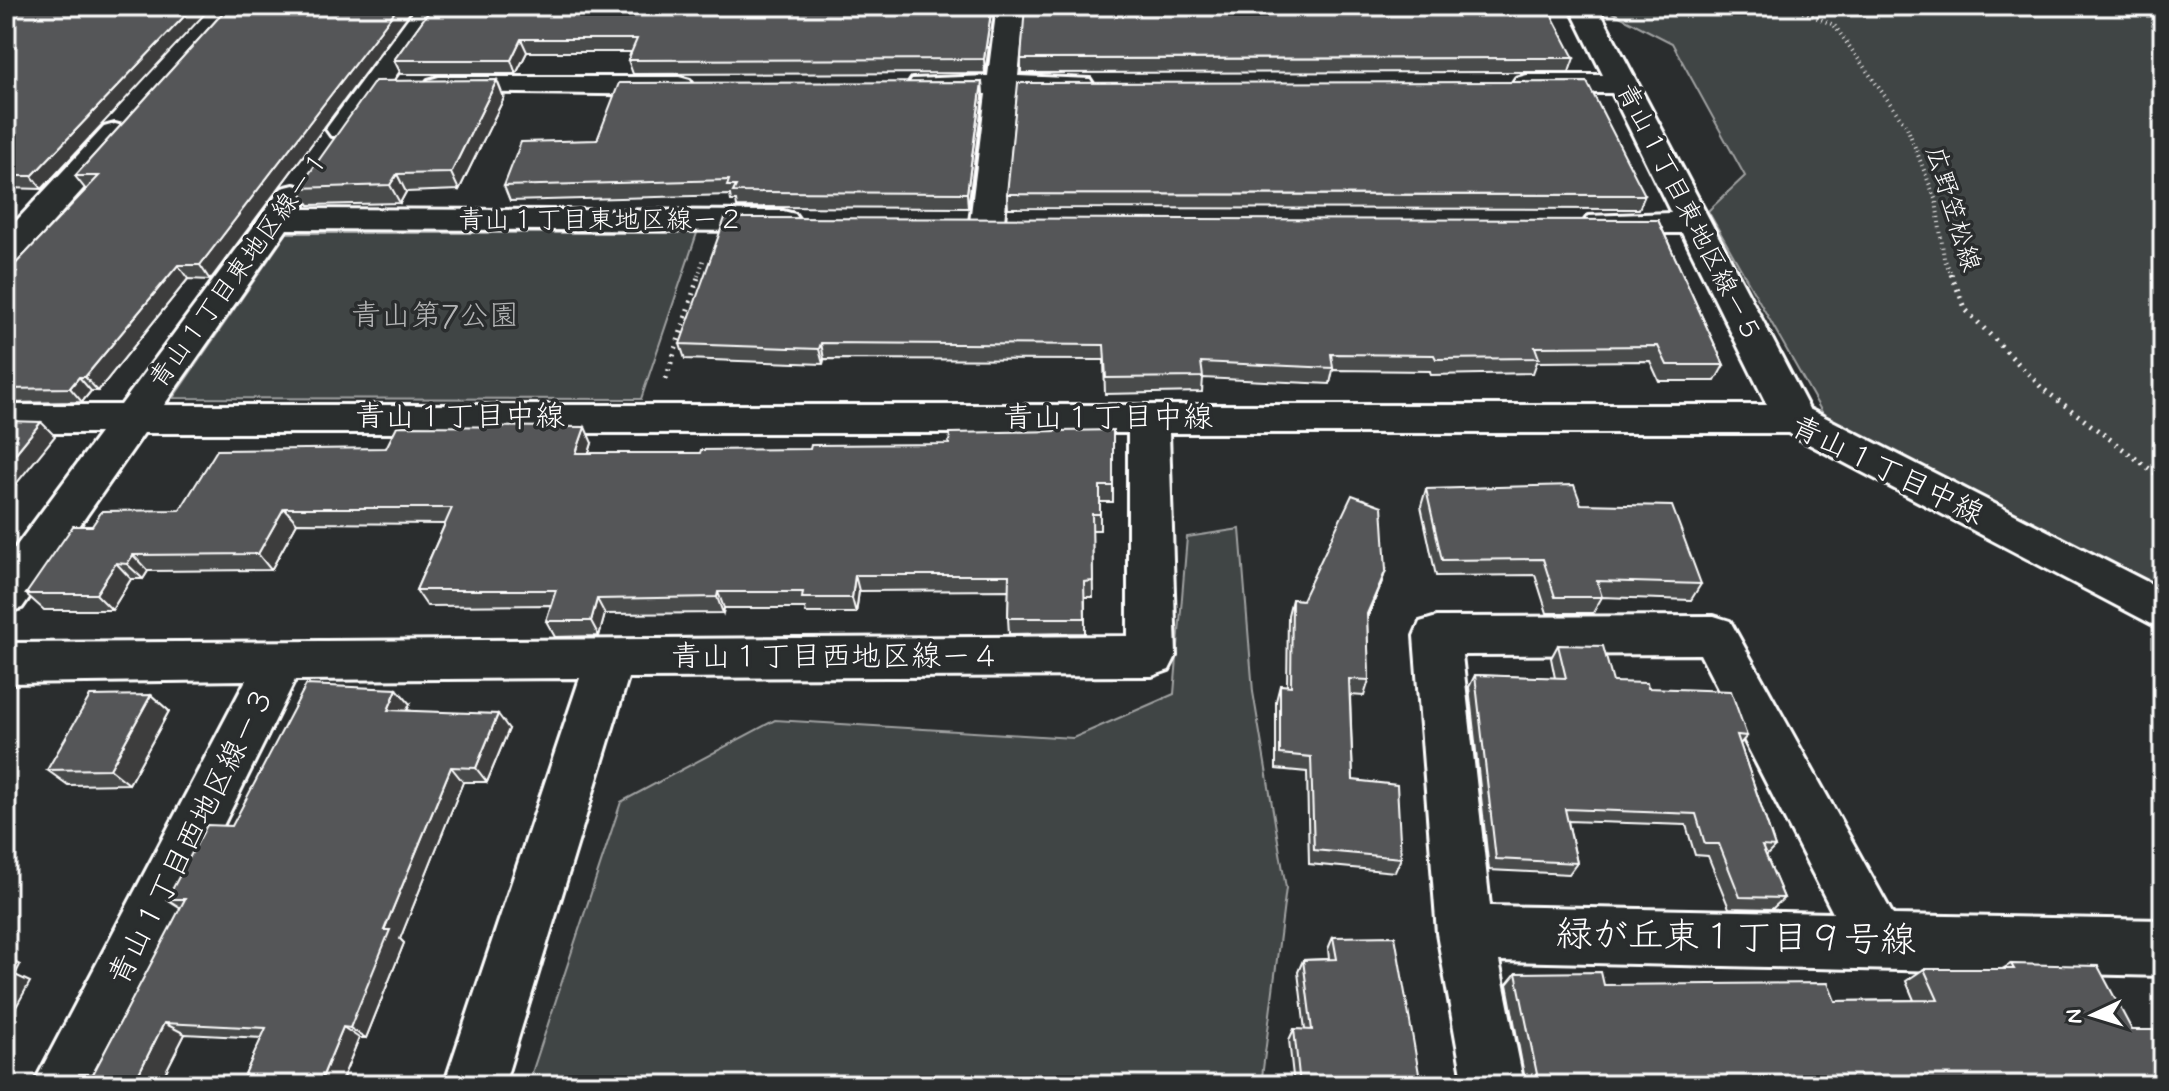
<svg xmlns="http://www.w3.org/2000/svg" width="2169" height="1091" font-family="Mynerve,'Klee One',sans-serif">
	<rect width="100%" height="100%" fill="#2a2d2e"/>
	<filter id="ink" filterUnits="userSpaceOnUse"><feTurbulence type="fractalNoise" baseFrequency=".0125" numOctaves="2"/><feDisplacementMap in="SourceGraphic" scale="16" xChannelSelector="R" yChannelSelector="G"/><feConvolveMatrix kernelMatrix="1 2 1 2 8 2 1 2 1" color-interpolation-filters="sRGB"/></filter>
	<g filter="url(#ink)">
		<g fill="#414445" stroke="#a0a2a2" stroke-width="2">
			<path d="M1600,6H2163V598L1835,435L1708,211L1745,176L1672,43Z"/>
			<path d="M287,233H697L641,399L173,398Z"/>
			<path d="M1240,529L1253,692L1286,888L1261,1085H528L621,802L775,720L1073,738L1174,694L1187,537Z"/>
		</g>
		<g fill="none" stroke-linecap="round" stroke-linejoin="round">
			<defs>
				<g id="minor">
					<path d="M417,6H445L353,136H331L326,129Z"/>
					<path d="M997,6H1025L1018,76L1090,79L1094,85L1090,91L1016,94L1004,222L999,229L987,232L975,229L970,222L986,94L912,91L908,85L912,79L988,76Z"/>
					<path d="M1569,6H1597L1809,409L2163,590V630L1788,433H1169L1176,656L1169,670L1152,676L628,678L504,1085H444L580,678L295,680L95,1085H33L246,680L6,683V643L1128,636V433H144L22,608L6,613V560L100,433H6V405H121L282,188L294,185L306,188L311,195L301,209L783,211L795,214L800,221L795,228L783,231L287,229L164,405H1767L1682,233H1600L1588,230L1583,223L1588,216L1671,213L1612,93H1527L1516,90L1512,84L1516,78L1527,75H1603Z"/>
					<path d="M439,77H679L690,80L694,86L690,92L679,95L428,92L424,86L428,80Z"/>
					<path d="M115,124L126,127L131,134L126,141L18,261L6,264V232L104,127Z"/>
					<path d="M1714,616L1730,621L1893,915L2163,920V976L1499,961L1524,1085H1464L1437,933L1414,636L1420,622L1437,617ZM1700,654L1833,913L1490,906L1462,655Z"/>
				</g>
			</defs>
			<use href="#minor" stroke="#fff" stroke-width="6"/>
			<g stroke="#fff" stroke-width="4" stroke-dasharray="1 4" stroke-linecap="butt">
				<path d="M1789,6L1834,25L1907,127L1936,201L1944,258L1952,276"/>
				<path d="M698,276L704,258"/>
			</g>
			<g stroke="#fff" stroke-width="5" stroke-dasharray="2 6" stroke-linecap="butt">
				<path d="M1951,274L1966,310L2043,389L2163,479"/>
				<path d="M666,379L699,274"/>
			</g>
			<use href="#minor" fill="#2a2d2e" fill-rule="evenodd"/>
		</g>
		<g fill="#494b4c" stroke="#fff" stroke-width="2">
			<path d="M229,6H415L210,280L188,279L98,391H91L82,402L6,403V282L12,276L8,272L86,190L75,176Z"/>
			<path d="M433,6H995L985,73L633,74L628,60L631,52H527L516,74H401L394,60Z"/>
			<path d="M6,8L42,189L6,188Z"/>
			<path d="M1574,58L1569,72L1021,73V59Z"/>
			<path d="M982,82L983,97L968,208L737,207L736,201H731L730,195L510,201L504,186L597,140Z"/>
			<path d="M504,98L459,190L406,192L400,203L309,205L299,188Z"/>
			<path d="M1007,194L1645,195L1639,209L1008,208Z"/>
			<path d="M1658,220L1724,365L1715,381H1659L1650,361L1537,362L1533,373L1431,375L1430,371L1333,370L1330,384L1203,378L1202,392L1105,394L1104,360L824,359L823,364L685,359L680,344Z"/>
			<path d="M592,443L589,453L1113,486V502H1100V530H1092L1093,597H1085V633L1009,634L1008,618L1009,590L859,591L856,613H806L805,608H724L723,613L605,614L599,636L555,637L546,621L551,605L427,606L416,590L445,524L297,523L271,570L148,571L143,579H131L112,610H44L26,594L92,526Z"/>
			<path d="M1426,489L1581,504L1701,584L1691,600L1602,597L1593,613H1547L1535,575L1436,576L1421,506Z"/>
			<path d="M1386,570L1380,587L1367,618L1369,680L1364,696L1350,695L1353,780L1401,858L1395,872L1309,864L1307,772L1276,769V701L1280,685L1287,686L1288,615L1292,599L1302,600Z"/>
			<path d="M1558,645L1613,682L1648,688L1747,736L1740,744L1775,847L1766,856L1784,898L1772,909L1729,908L1708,856L1695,855L1686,825L1568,821L1577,863L1569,874L1489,870L1469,687L1475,675L1555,678L1551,658Z"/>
			<path d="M151,695L169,711L129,784L68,785L47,770Z"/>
			<path d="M410,704L407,710L509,729L487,782H463L400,939L404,943L366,1038H359L340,1085H240L262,1038L185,1034L159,1085H6L75,1081L93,1074L181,908L167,899L232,826Z"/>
			<path d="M1333,937L1421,1085H1294L1289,1040L1294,1029L1305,1030L1298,972L1303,960L1329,959L1328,949Z"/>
			<path d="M2011,964L2132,1030L2163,1085H1526L1507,984L1516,973L1604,985L1835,1001L1914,1000L1906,981L1924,969H2002Z"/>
		</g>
		<g fill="#3c3d3e" stroke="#fff" stroke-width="2">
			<path d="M194,6H212L42,189L32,176Z"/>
			<path d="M399,6H415L210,280L200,265Z"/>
			<path d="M992,6H995L985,73L984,59Z"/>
			<path d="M521,39L527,52L516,74L511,60Z"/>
			<path d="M497,80L504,98L459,190L451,173Z"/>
			<path d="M982,82L983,97L968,208L967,193Z"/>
			<path d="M397,174L406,192L400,203L390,185Z"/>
			<path d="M178,265L188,279L98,391L85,377Z"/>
			<path d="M821,343L824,359L823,364L819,349Z"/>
			<path d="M79,377L91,391L82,402L70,388Z"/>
			<path d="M41,422L55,436L12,489L6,483V465Z"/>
			<path d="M585,427L592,443L584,469L576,453Z"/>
			<path d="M284,508L297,523L271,570L258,554Z"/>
			<path d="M133,555L148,571L143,579L127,564Z"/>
			<path d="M116,563L131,579L112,610L96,594Z"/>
			<path d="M1386,570L1380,587L1362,630L1367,614Z"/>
			<path d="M855,575L859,591L856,613L852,598Z"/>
			<path d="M718,592L724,608L723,613L717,597Z"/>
			<path d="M597,599L605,614L599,636L591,621Z"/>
			<path d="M397,689L410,704L400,724L388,710Z"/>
			<path d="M151,695L169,711L129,784L110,769Z"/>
			<path d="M498,714L509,729L487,782L476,768Z"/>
			<path d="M451,767L463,782L400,939L404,943L366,1038L350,1028L384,930Z"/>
			<path d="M6,951L13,955L10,960L20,965L15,975L30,982L6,1025Z"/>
			<path d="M164,1023L185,1034L159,1085H133Z"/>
			<path d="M343,1027L359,1038L340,1085H319Z"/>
		</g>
		<g fill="#555758" stroke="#fff" stroke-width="2">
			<path d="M11,6H194L32,176H6V8Z"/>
			<path d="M229,6H399L200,265H178L85,377H79L70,388L6,389V282L16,272H8L99,176H75Z"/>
			<path d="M433,6H992L984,59L628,60L637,39H521L511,60H394Z"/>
			<path d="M1025,6H1547L1574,58L1021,59Z"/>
			<path d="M497,80L451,173L397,174L390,185L299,188L375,81Z"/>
			<path d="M982,82L967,193L733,192L736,186H727L729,180L504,186L521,142L597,140L619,83Z"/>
			<path d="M1587,82L1645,195L1007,194L1018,83Z"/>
			<path d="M725,218L1658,220L1724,365H1667L1658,346L1535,347L1539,358L1436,359L1434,355L1331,354L1333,368L1201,362L1203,377L1106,378L1104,345L821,343L819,349L680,344Z"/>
			<path d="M6,421L41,422L6,465Z"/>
			<path d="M397,426L585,427L576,453H700L701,450L810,449L811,445L949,444L950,433L1113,430V486H1100V514H1092L1093,581L1084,582L1085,618H1008L1009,575H855L852,598H802L803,592H718L717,597L597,599L591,621H546L556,590H416L452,508H284L258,554L133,555L127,564L116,563L96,594H26L73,526H92L102,511L180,510L217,450L386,448Z"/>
			<path d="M1574,485L1581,504L1672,506L1701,584L1597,581L1602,597H1555L1543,559L1442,560L1426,489Z"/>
			<path d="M1352,495L1382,506L1386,570L1367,614L1369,680L1349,679L1353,780L1397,785L1401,858L1314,850L1311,757L1280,754V685L1291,686L1292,599L1302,600Z"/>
			<path d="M1558,645L1603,646L1613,682L1647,683L1648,688L1731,691L1747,736L1737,735L1775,847L1762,846L1784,898L1740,897L1719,844H1705L1696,814L1565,809L1577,863L1496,859L1475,675L1566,678Z"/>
			<path d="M306,685L397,689L388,710L498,714L476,768L451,767L384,930H390L350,1028L343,1027L319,1085H240L266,1028L164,1023L133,1085H6V1080L75,1081L79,1074H93L185,899H167L207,825L232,826Z"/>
			<path d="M151,695L110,769L47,770L90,696Z"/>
			<path d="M1395,936L1421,1085H1300L1294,1029L1312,1030L1303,960L1337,959L1333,937Z"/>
			<path d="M2011,964L2098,966L2132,1030H2163V1085H1535L1533,1078L1537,1074L1516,973L1601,972L1604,985L1828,983L1835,1001L1938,1000L1924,969H2014Z"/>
		</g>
	</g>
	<g text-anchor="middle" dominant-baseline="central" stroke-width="7" stroke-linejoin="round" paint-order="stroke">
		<g font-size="26" fill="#fff" stroke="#2a2d2e">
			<text transform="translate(1952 209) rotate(73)">広野笠松線</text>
			<text transform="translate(1688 213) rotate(63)">青山１丁目東地区線ー５</text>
			<text x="601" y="221">青山１丁目東地区線ー２</text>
			<text transform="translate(240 270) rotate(-54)">青山１丁目東地区線ー１</text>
		</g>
		<g font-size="30" fill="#b3b4b5" stroke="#2a2d2e">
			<text x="435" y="316">青山第7公園</text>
		</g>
		<g font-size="30" fill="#fff" stroke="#2a2d2e">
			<text x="460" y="417">青山１丁目中線</text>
			<text x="1108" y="418">青山１丁目中線</text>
			<text transform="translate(1887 471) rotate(26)">青山１丁目中線</text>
			<text x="836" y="657">青山１丁目西地区線ー４</text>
			<text transform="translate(192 836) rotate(-63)">青山１丁目西地区線ー３</text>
		</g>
		<g font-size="36" fill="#fff" stroke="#2a2d2e">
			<text transform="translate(1736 939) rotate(1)">緑が丘東１丁目９号線</text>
		</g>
	</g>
	<rect width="2169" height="1091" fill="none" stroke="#2a2d2e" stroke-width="32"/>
	<rect x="16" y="16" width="2137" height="1059" fill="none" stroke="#fff" stroke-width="3" filter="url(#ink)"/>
	<g transform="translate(2093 1015) rotate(266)" stroke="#2a2d2e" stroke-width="6" paint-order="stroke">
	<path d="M0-6L14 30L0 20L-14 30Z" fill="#ffffff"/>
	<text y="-12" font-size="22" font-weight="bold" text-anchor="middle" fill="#ffffff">N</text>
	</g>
</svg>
